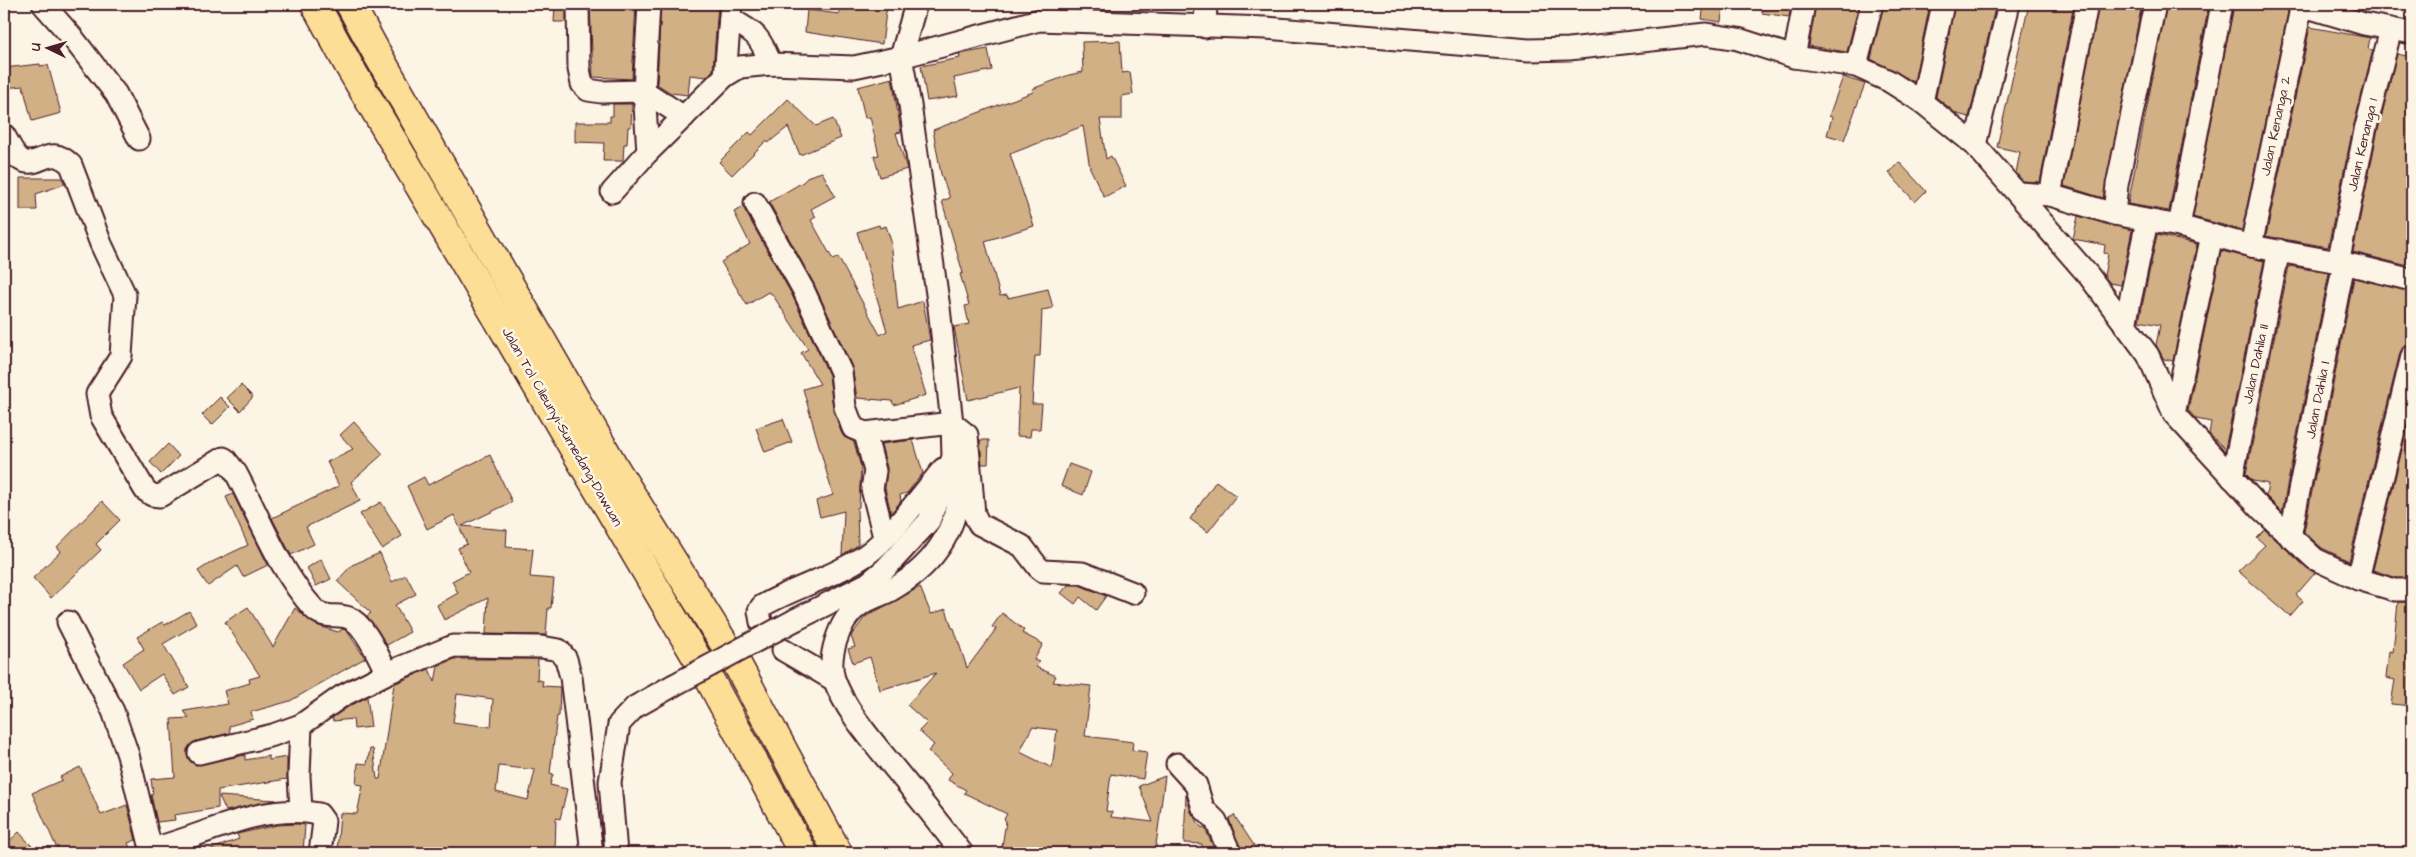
<svg xmlns="http://www.w3.org/2000/svg" width="2416" height="857" font-family="'Architects Daughter',sans-serif">
	<rect width="100%" height="100%" fill="#fcf5e5"/>
	<filter id="ink" filterUnits="userSpaceOnUse"><feTurbulence type="fractalNoise" baseFrequency=".02" numOctaves="2"/><feDisplacementMap in="SourceGraphic" scale="10" xChannelSelector="R" yChannelSelector="G"/><feConvolveMatrix kernelMatrix="1 2 1 2 8 2 1 2 1" color-interpolation-filters="sRGB"/></filter>
	<g filter="url(#ink)">
		<g fill="#d2b085" stroke="#4a1f2b" fill-rule="evenodd">
			<path d="M555,4H566V22H554Z"/>
			<path d="M590,4H636L632,79L593,77Z"/>
			<path d="M661,4H718L713,70L707,77L690,75L688,95L671,93L657,84Z"/>
			<path d="M840,4H887L882,44L805,32L807,10L839,14Z"/>
			<path d="M1704,4H1723L1721,22L1702,19Z"/>
			<path d="M1762,4H1791L1789,17L1762,13Z"/>
			<path d="M1816,4H1859L1847,52L1809,46Z"/>
			<path d="M1884,4H1930L1914,82L1871,59Z"/>
			<path d="M1955,4H1996L1969,117L1957,114L1936,97Z"/>
			<path d="M2029,4H2074L2040,182L2023,181L2016,173L2020,152L1997,147Z"/>
			<path d="M2099,4H2142L2103,198L2064,186Z"/>
			<path d="M2167,4H2209L2169,211L2128,204Z"/>
			<path d="M2234,4H2261L2286,8L2288,12L2242,230L2193,217Z"/>
			<path d="M2310,27L2370,38L2368,49L2373,50L2353,128L2328,247L2266,236Z"/>
			<path d="M1120,41L1122,73L1130,72L1133,94L1122,96V119H1100L1106,159L1111,156L1126,186L1104,197L1090,168L1083,126L1010,154L1034,226L985,241L1000,296L1007,295L1008,298L1048,289L1053,308L1042,310L1040,356H1035L1032,404H1042L1040,429H1031L1030,437L1017,436L1019,388L968,400L954,327L969,324L965,306L969,305L960,274L963,273L942,201L950,198L941,174L933,130L1033,92L1032,89L1069,75L1083,72L1082,42Z"/>
			<path d="M988,49L992,70L954,78L958,96L927,101L921,66L960,58L959,54Z"/>
			<path d="M2397,54L2412,57V267L2353,252L2377,134Z"/>
			<path d="M40,64V66L48,65L61,113L32,121L23,86L5,88L4,68Z"/>
			<path d="M1843,77L1865,84L1844,140L1827,135L1832,117L1829,116Z"/>
			<path d="M892,78L901,132L896,133L907,169L880,177L874,156L879,155L870,117L865,118L858,87Z"/>
			<path d="M788,99L816,126L833,119L841,138L800,155L788,127L768,143L766,141L732,175L719,162L749,132L752,135Z"/>
			<path d="M613,104H632L631,127H628L627,144H624L623,161H603L604,143L575,142V122H610V116H613Z"/>
			<path d="M1899,162L1926,191L1915,202L1889,173Z"/>
			<path d="M822,172L835,196L811,209L816,217L811,220L833,260L838,257L880,335L887,331L857,232L879,225L880,228L886,226L891,241L898,309L923,301L930,340L911,345L926,395L894,405L892,401L857,398L852,367L814,284L769,202L803,182L809,176Z"/>
			<path d="M20,178H62L65,184L36,194L37,210H20Z"/>
			<path d="M743,207L792,295L829,375L833,408L841,432L844,437L854,442L861,467L859,507L857,508L858,545L842,555L844,511L820,517L816,501L833,495L803,389L820,384L801,353L808,349L772,294L768,292L747,305L721,262L750,244L734,212Z"/>
			<path d="M2078,216L2132,230L2121,285L2110,283L2104,276L2108,254L2104,253L2105,245L2073,239Z"/>
			<path d="M2157,235L2197,244L2173,361L2164,359L2156,345L2160,325L2139,321Z"/>
			<path d="M2221,251L2264,261L2225,449L2209,434L2211,422L2196,419L2188,410Z"/>
			<path d="M2289,266L2329,273L2282,512L2266,496L2268,484L2253,481L2246,474Z"/>
			<path d="M2354,278L2412,292V344L2403,347L2400,353L2349,561L2322,548L2304,532Z"/>
			<path d="M241,385L253,397L240,411L227,398Z"/>
			<path d="M220,397L230,407L212,425L202,415Z"/>
			<path d="M2412,408V578H2397L2373,570Z"/>
			<path d="M783,419L792,442L765,452L756,428Z"/>
			<path d="M354,422L383,454L351,482L360,501L306,527L314,544L291,555L272,518L339,486L327,462L353,449L340,435Z"/>
			<path d="M913,440L923,473L907,493L900,495L901,501L891,513L885,488L887,468L881,444Z"/>
			<path d="M980,440H989L988,464H982Z"/>
			<path d="M168,444L179,456L161,474L150,462Z"/>
			<path d="M490,455L512,502L462,526L507,530L506,547L533,549L530,577L554,579L551,608H548L546,635L486,634L488,598L444,620L437,605L458,593L452,581L469,572L458,548L467,544L454,515L427,529L407,486L424,477L428,485Z"/>
			<path d="M1069,464L1091,472L1083,495L1061,486Z"/>
			<path d="M1216,481L1236,496L1208,532L1190,519Z"/>
			<path d="M233,494L268,565L243,577L237,566L208,586L198,571L212,562L248,545L226,497Z"/>
			<path d="M102,501L120,520L96,544L101,550L51,598L33,578L61,551L57,547Z"/>
			<path d="M381,502L402,536L382,549L360,514Z"/>
			<path d="M2265,530L2307,568L2315,573L2296,595L2303,601L2290,616L2238,571L2265,545L2257,538Z"/>
			<path d="M380,553L392,582L406,575L416,594L395,605L410,632L387,645L367,616L371,613L337,581L352,565Z"/>
			<path d="M321,559L331,579L316,586L307,568Z"/>
			<path d="M1068,585H1079L1106,596L1096,610L1080,597L1075,604L1061,593Z"/>
			<path d="M920,587L931,614L946,609L952,628H954L967,668L996,629L992,627L1002,613L1024,630L1022,633L1043,644L1034,660L1039,662L1036,667L1056,676L1053,682L1091,686L1085,736L1133,742L1132,750L1147,752L1143,779L1111,774L1106,811L1112,812L1111,817L1153,822L1139,786L1165,776L1155,853H1001L1006,821L1004,819L1007,814L964,793L966,790L948,780L952,773L928,751L934,745L919,731L927,723L907,705L936,673L880,690L870,657L853,663L848,649L855,647L851,636L865,617ZM1032,727L1057,730L1052,768L1020,752Z"/>
			<path d="M2398,602H2412V706L2391,704L2395,680L2386,678L2389,651L2393,652Z"/>
			<path d="M248,607L273,647L295,608L316,625L338,632L343,629L347,631L365,658L290,701L251,712L253,719L229,726L230,733L196,741L187,749V756L196,765L245,755V760L269,756V760L287,757V779L218,790V808L174,815L175,820L157,822L151,795L153,794L151,779L175,777L171,719L189,718L184,711L228,704L224,691L250,683L249,679L260,676L225,622Z"/>
			<path d="M189,611L197,624L163,644L189,687L175,695L162,674L139,689L123,663L144,649L137,637L162,622L165,625Z"/>
			<path d="M455,659H538L537,680L543,681L542,686L560,687L559,716H557L550,773L553,774L550,785L567,789L560,819L556,818L555,852L517,849V853H443L407,850L406,853H337L340,813L357,814L363,785L356,784L358,763L367,764L370,749H373L377,779H380L394,684L429,669L435,682L438,666ZM457,694L493,699L491,727L453,722ZM499,766L535,770L528,800L496,792Z"/>
			<path d="M367,697L371,727L354,729L353,719L333,721L332,718L348,707Z"/>
			<path d="M80,767L101,815L127,805L136,840L128,843L132,853H59L32,793L62,780L60,777Z"/>
			<path d="M1186,794L1191,812L1201,827L1205,828L1216,853H1202V844L1184,843Z"/>
			<path d="M219,796L276,800L226,811Z"/>
			<path d="M1234,815L1259,853H1242L1229,819Z"/>
			<path d="M297,824L305,825L303,853H207L206,851L239,839L237,834L277,825Z"/>
			<path d="M19,832L38,853H4V846Z"/>
		</g>
		<g fill="none" stroke-linecap="round" stroke-linejoin="round">
			<defs>
				<g id="minor">
					<path d="M43,4L72,37L116,94L139,139"/>
					<path d="M578,4L579,69L582,84L588,90L601,92L644,91L684,117"/>
					<path d="M2297,4L2364,24L2412,33"/>
					<path d="M730,19C757,33 759,36 771,64"/>
					<path d="M1205,27L1206,4"/>
					<path d="M1794,57L1804,4"/>
					<path d="M1856,66L1872,4"/>
					<path d="M725,76L731,4"/>
					<path d="M1922,102L1943,4"/>
					<path d="M4,135C9,143 14,157 23,161C41,168 49,143 71,165L101,244L125,295L121,356L97,394L101,416L145,490L152,495L160,496L223,458L225,459L236,473C260,518 279,570 313,608C324,620 337,613 349,618C365,624 379,658 387,673"/>
					<path d="M1975,145L2009,4"/>
					<path d="M648,152L644,91L649,4"/>
					<path d="M612,192L648,152L725,76L740,67L771,64L854,67L901,57L1039,20L1266,28L1529,50L1569,49L1706,34L1738,39L1794,57L1856,66L1889,81L1922,102L1975,145L2089,276L2148,355L2174,414L2261,509L2315,559L2358,579L2395,590H2412"/>
					<path d="M2017,193L2050,195L2114,214L2179,226L2251,246L2344,263L2412,280"/>
					<path d="M2050,195L2087,4"/>
					<path d="M755,203L803,289L841,372L845,407L853,428L865,433L952,423L967,435L974,514L979,524L1022,546L1038,567L1043,571L1082,573L1133,593"/>
					<path d="M2114,214L2117,185L2155,4"/>
					<path d="M2179,226L2222,4"/>
					<path d="M2251,246L2302,4"/>
					<path d="M2338,263L2365,131L2391,29"/>
					<path d="M2125,325L2147,221"/>
					<path d="M2174,414L2212,235"/>
					<path d="M865,433L875,471L872,489L884,537"/>
					<path d="M956,469C966,521 936,565 891,590C880,596 867,599 857,607C839,621 827,657 834,679C845,710 871,739 891,764C915,793 939,823 962,853"/>
					<path d="M2232,478L2279,250"/>
					<path d="M2290,537L2344,263"/>
					<path d="M2358,579L2412,356"/>
					<path d="M795,620L867,584L885,569L929,521L953,457L952,423L939,308L910,105L901,57L916,4"/>
					<path d="M68,622L113,711L128,755L152,853"/>
					<path d="M761,622L759,611L762,606C795,587 834,577 866,555C890,538 923,493 943,469"/>
					<path d="M783,650L834,680"/>
					<path d="M199,753L273,735L301,725"/>
					<path d="M1177,764L1196,785L1203,808L1216,821L1230,853"/>
					<path d="M301,810L299,776L301,725L342,696L387,673L453,646L541,647L559,650L566,659L571,677L592,853"/>
					<path d="M151,849C206,836 260,802 319,814L324,821L320,853"/>
					<path d="M616,853L610,782L619,724L635,707L674,685"/>
				</g>
				<g id="highway">
					<path d="M315,4L349,66L711,682L803,853"/>
					<path d="M350,4L375,50L616,470L737,664L838,853"/>
				</g>
			</defs>
			<use href="#minor" stroke="#4a1f2b" stroke-width="25"/>
			<use href="#highway" stroke="#4a1f2b" stroke-width="31"/>
			<use href="#minor" stroke="#fcf5e5" stroke-width="21"/>
			<use href="#highway" stroke="#fdde96" stroke-width="28"/>
			<defs>
				<path id="minor-bridge" d="M674,685L795,620"/>
			</defs>
			<use href="#minor-bridge" stroke="#4a1f2b" stroke-width="25" stroke-linecap="butt"/>
			<use href="#minor-bridge" stroke="#fcf5e5" stroke-width="21"/>
		</g>
	</g>
	<g text-anchor="middle" dominant-baseline="central" stroke-width="5" stroke-linejoin="round" paint-order="stroke">
		<g font-size="14" fill="#4a1f2b" stroke="#fcf5e5">
			<text transform="translate(2276 126) rotate(-78)">Jalan Kenanga 2</text>
			<text transform="translate(2363 145) rotate(-77)">Jalan Kenanga 1</text>
			<text transform="translate(2256 364) rotate(-78)">Jalan Dahlia II</text>
			<text transform="translate(2318 400) rotate(-79)">Jalan Dahlia I</text>
			<text transform="translate(562 427) rotate(60)">Jalan Tol Cileunyi–Sumedang–Dawuan</text>
		</g>
	</g>
	<rect width="2416" height="857" fill="none" stroke="#fcf5e5" stroke-width="20"/>
	<rect x="10" y="10" width="2396" height="837" fill="none" stroke="#4a1f2b" stroke-width="2" filter="url(#ink)"/>
	<g transform="translate(48 48) rotate(275)" stroke="#fcf5e5" stroke-width="4" paint-order="stroke">
	<path d="M0-4L9 19L0 12L-9 19Z" fill="#4a1f2b"/>
	<text y="-8" font-size="14" font-weight="bold" text-anchor="middle" fill="#4a1f2b">U</text>
	</g>
</svg>
